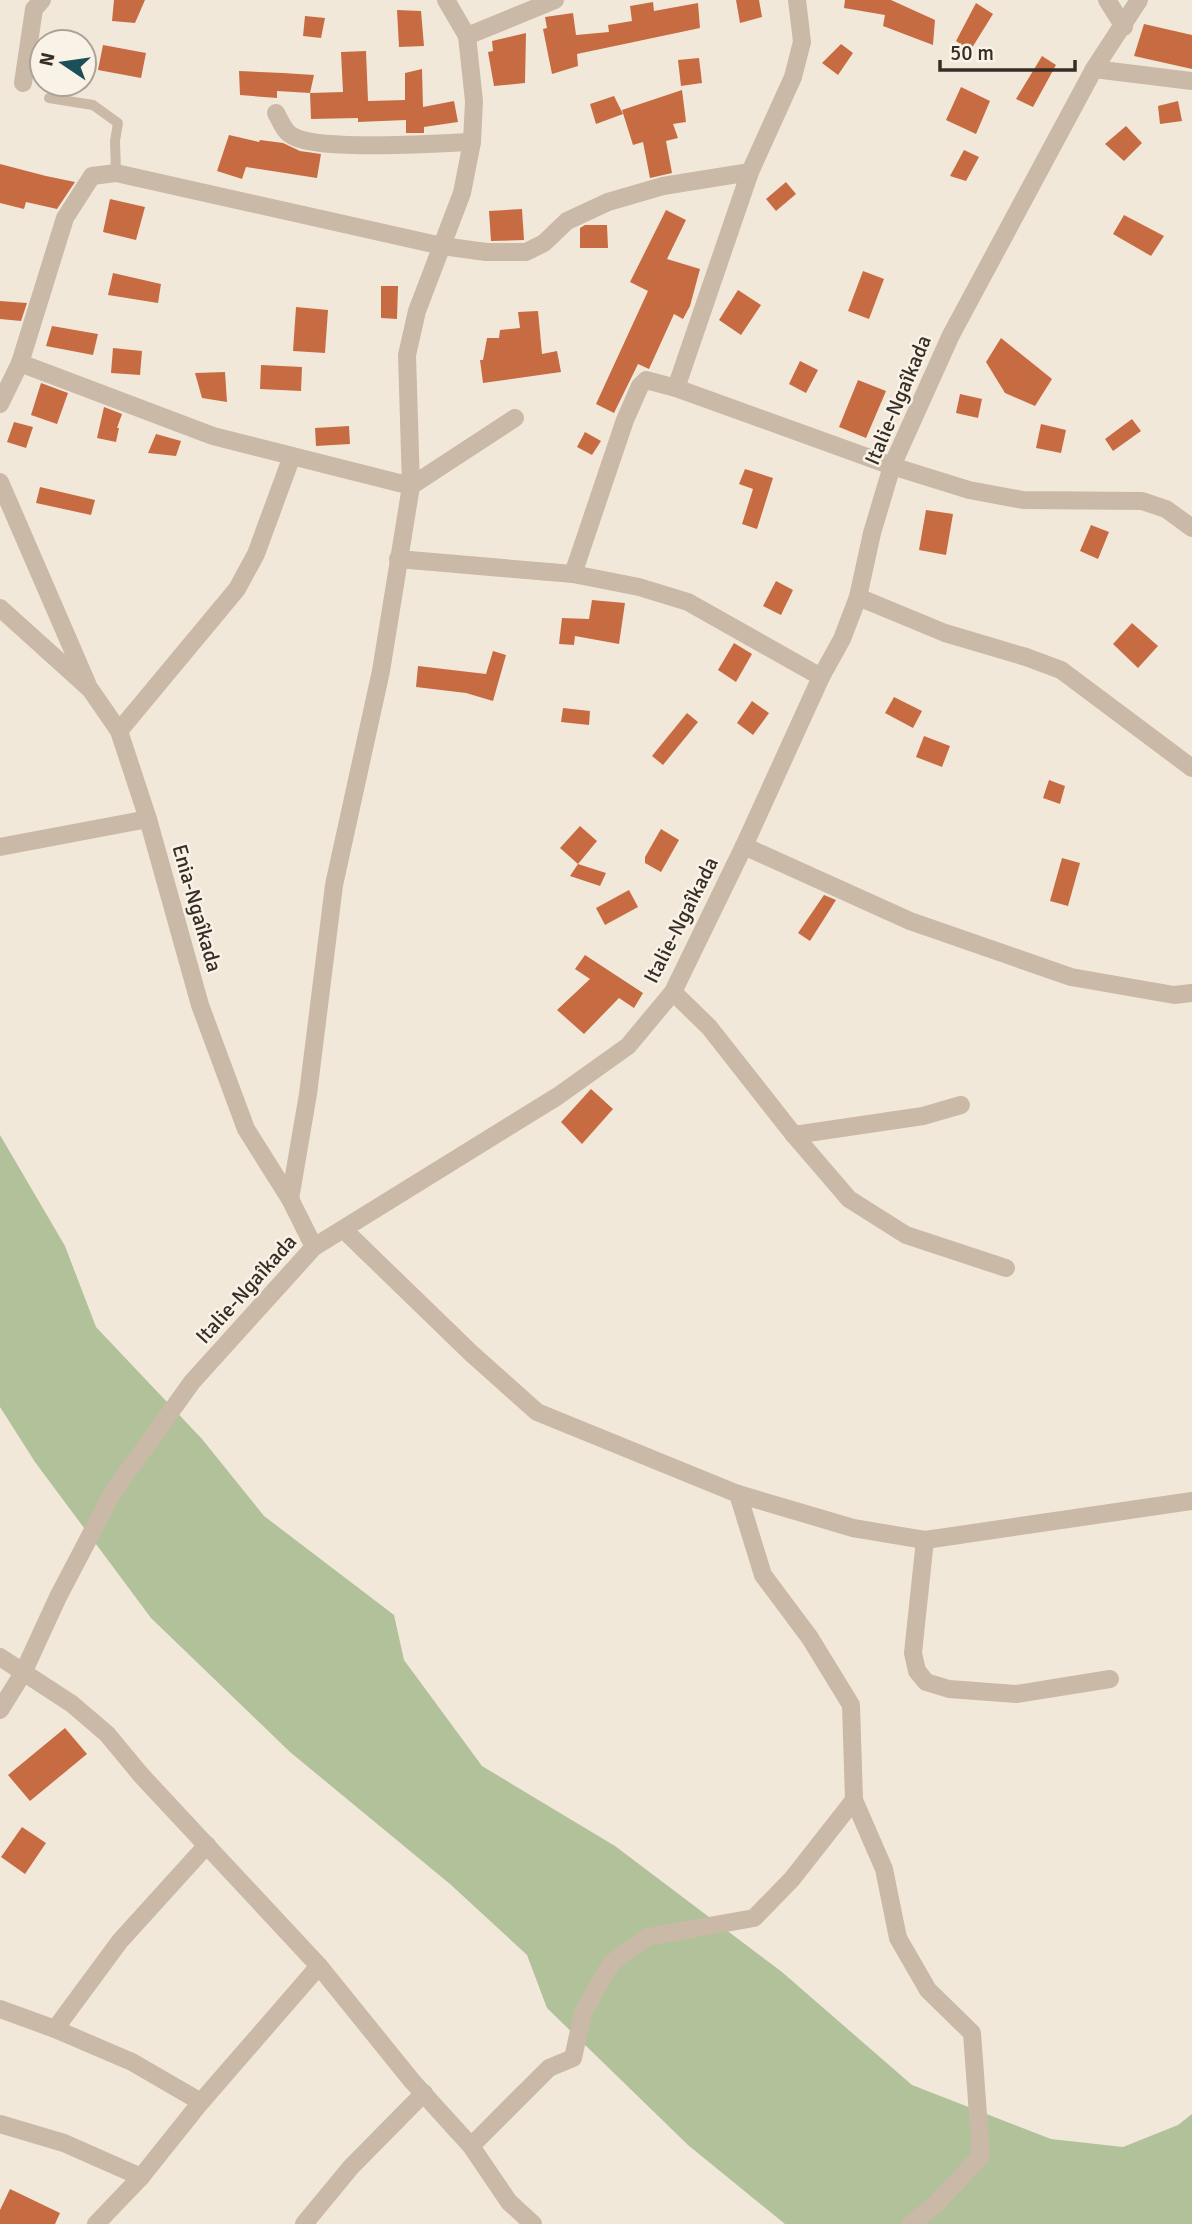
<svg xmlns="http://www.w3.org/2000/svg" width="1192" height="2224" font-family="Signika,sans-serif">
	<rect width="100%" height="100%" fill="#f2e8da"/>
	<path fill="#b1c19a" d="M0,1135L65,1246L96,1327L202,1439L264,1516L394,1615L404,1660L482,1766L615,1846L782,1972L912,2085L1051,2139L1123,2147L1178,2125L1192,2114V2224H785L688,2145L547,2008L527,1955L450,1884L290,1752L151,1618L35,1462L0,1407Z"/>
	<g fill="#c76c42">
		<path d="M114,0H145L135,23L112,21Z"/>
		<path d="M736,0H759L762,17L740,23Z"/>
		<path d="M845,0H891L935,20L933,45L883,26L885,15L844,8Z"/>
		<path d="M653,2L654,11L698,3L700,28L577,54L578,66L552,74L543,29L547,28L545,17L573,13L576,35L609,32L608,25L632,21L630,6Z"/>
		<path d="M976,3L993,14L970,51L956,41Z"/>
		<path d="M397,10L421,11L424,46L399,47Z"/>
		<path d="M305,16L325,18L321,38L303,36Z"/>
		<path d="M1144,24L1192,35V69L1134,56Z"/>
		<path d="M526,33L525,83L494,86L488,52L493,51L492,41Z"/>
		<path d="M841,44L853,53L838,75L822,63Z"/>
		<path d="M103,45L146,53L141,78L98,70Z"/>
		<path d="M366,51L368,101L405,100V73L422,69L423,107L454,101L458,122L424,127V133H406V120L358,122V118L311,119L310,93L343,92L341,52Z"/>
		<path d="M1042,56L1056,65L1033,107L1016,99Z"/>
		<path d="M699,58L702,83L681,86L678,60Z"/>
		<path d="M239,71L283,73L314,75L310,93L277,91V98L240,95Z"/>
		<path d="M961,87L990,101L976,134L946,120Z"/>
		<path d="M682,90L686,122L673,124L678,138L666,141L672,173L650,178L643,142L633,145L622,110Z"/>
		<path d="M614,96L623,114L596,124L590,104Z"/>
		<path d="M1178,101L1182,121L1160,124L1158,106Z"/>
		<path d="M1126,126L1142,143L1124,161L1105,144Z"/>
		<path d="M229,135L259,142L260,140L283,143L300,151L321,154L317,178L246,167L242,179L217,171Z"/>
		<path d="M964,150L979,157L966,181L950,176Z"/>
		<path d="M0,164L46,176L75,182L57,209L26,202L24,209L0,203Z"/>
		<path d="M786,182L796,194L776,211L766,199Z"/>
		<path d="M110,199L145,207L136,240L103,232Z"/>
		<path d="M522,209L524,240L491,241L489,211Z"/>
		<path d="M666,210L686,220L667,259L700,269L690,306L683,319L674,314L649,369L638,364L614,413L596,404L648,291L630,282Z"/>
		<path d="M1124,215L1164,236L1151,256L1113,234Z"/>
		<path d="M585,225H607L608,248H580V228Z"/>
		<path d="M863,271L884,279L869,319L848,311Z"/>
		<path d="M113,273L161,284L158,303L108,295Z"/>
		<path d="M381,286H398L397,319L381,318Z"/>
		<path d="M738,290L761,305L741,335L719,320Z"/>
		<path d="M0,301L27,303L21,321L0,319Z"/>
		<path d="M296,307L328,310L325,353L293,351Z"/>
		<path d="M538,311L542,354L557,351L561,372L483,383L480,360H483L487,338H499L500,330L520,328L518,312Z"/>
		<path d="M52,326L98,334L93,355L46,346Z"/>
		<path d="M1001,338L1052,379L1035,406L1005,393L986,362Z"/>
		<path d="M113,348L142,351L140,375L111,373Z"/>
		<path d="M800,361L818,370L806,393L789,384Z"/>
		<path d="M261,365L302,367L301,391L260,389Z"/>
		<path d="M225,372L227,402L202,398L195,373Z"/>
		<path d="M858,380L886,391L866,438L839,427Z"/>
		<path d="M41,383L68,393L57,424L31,415Z"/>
		<path d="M960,394L982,399L978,418L956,413Z"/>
		<path d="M104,407L122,414L117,428H119L116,442L97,438Z"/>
		<path d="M1132,419L1141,431L1113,451L1105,439Z"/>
		<path d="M14,422L33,427L26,448L7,442Z"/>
		<path d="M1041,424L1066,430L1061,453L1036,448Z"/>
		<path d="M349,426L350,444L316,446L315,428Z"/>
		<path d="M585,432L601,441L592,455L577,447Z"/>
		<path d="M156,434L181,441L176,456L148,453Z"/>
		<path d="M745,469L773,478L757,529L742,524L753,489L739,484Z"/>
		<path d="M40,487L95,500L91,515L36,503Z"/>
		<path d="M926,510L953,514L946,555L919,550Z"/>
		<path d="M1091,525L1109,532L1098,559L1080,551Z"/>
		<path d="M776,581L793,590L781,615L763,606Z"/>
		<path d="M592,600L625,603L619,644L575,636L574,645L559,644L562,618L589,619Z"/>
		<path d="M1132,623L1158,646L1138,668L1113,644Z"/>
		<path d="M734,643L752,654L736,682L718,670Z"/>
		<path d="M493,651L506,655L493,701L466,693L416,687L418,666L486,674Z"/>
		<path d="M894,697L922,711L913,728L885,713Z"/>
		<path d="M752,701L769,713L753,735L737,723Z"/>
		<path d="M563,708L590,711L589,725L561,722Z"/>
		<path d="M687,713L698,722L663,765L652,756Z"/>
		<path d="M924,736L950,746L942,767L916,757Z"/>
		<path d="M1049,780L1065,786L1060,804L1043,798Z"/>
		<path d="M580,826L597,841L578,864L560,848Z"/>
		<path d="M661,829L679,840L661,872L645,863V857Z"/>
		<path d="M1062,858L1080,863L1068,906L1050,901Z"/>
		<path d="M578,864L606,873L600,886L570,876Z"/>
		<path d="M629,890L638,907L605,925L596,908Z"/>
		<path d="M824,895L836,900L810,941L798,933Z"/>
		<path d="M585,955L643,993L634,1008L619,998L584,1034L557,1010L590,979L575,969Z"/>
		<path d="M591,1089L613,1109L582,1144L561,1122Z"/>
		<path d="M65,1728L87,1754L30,1801L8,1775Z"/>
		<path d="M22,1827L46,1843L25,1874L1,1857Z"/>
		<path d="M10,2189L60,2213L55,2224H0V2210Z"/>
	</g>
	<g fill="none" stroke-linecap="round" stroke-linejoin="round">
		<path stroke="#cab9a6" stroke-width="10" d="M49,98L93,105L118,123L115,141L116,173"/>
		<g stroke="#cab9a6" stroke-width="18">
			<path d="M1107,0L1124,27"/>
			<path d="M467,36L555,0"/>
			<path d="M1094,69L1192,81"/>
			<path d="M23,83L34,9L42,0"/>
			<path d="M276,113C280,120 284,131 291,135C314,152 438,143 472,142"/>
			<path d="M20,363L213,436L411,486L515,418"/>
			<path d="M676,388L750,172L793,77L802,42L797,0"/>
			<path d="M0,404L20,363L65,218L92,176L116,173L442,246L486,252H526L544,243L567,221L608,202L663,186L750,172"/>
			<path d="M0,482L87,683"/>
			<path d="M398,559L573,574L639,587L688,602L821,677"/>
			<path d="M573,574L625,420L640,386L646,380L676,388L892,466L969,490L1023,500L1142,501L1166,509L1192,528"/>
			<path d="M858,597L945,633L1026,657L1061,670L1192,768"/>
			<path d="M0,608L90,689L119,731L148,819L200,1005L246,1129L290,1199L314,1247"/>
			<path d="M119,731L237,589L256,554L292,456"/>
			<path d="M744,846L910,921L1071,977L1174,995L1192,993"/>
			<path d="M0,847L148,819"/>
			<path d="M673,992L709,1027L794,1135L849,1199L906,1235L1006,1268"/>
			<path d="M794,1135L923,1116L961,1105"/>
			<path d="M290,1199L308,1094L334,885L381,671L411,486L407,355L417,311L462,193L472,142L474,101L467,36L446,0"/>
			<path d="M344,1230L472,1354L537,1412L738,1494L853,1528L925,1540L1192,1501"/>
			<path d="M738,1494L763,1575L810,1638L851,1705L854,1800L884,1869L898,1938L928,1990L972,2033L981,2156L936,2204L911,2224"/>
			<path d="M925,1540L913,1653L917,1671L926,1682L949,1689L1016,1694L1110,1679"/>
			<path d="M0,1657L72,1704L107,1734L141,1775L319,1966L412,2081L471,2146L509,2202L533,2224"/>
			<path d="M0,2009L55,2029L132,2062L201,2102"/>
			<path d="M55,2029L120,1941L207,1845"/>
			<path d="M0,2124L64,2143L141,2177"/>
			<path d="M471,2146L549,2068L573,2058L583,2013L611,1963L647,1937L754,1918L792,1879L854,1800"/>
			<path d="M96,2224L141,2177L201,2102L319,1966"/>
			<path d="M304,2224L351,2167L424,2093"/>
		</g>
		<path stroke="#cab9a6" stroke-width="18" d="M0,1710L23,1673L58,1597L113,1492L192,1382L314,1247L558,1096L628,1046L673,992L744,846L821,677L842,639L858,597L872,533L892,466L951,335L1094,69L1139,0"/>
	</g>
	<g text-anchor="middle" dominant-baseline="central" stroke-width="5" stroke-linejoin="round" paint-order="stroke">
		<g font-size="21" fill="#362d27" stroke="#f9f2e6">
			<text transform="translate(898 400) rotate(-67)">Italie-Ngaîkada</text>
			<text transform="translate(197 908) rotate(74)">Enia-Ngaîkada</text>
			<text transform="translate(681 920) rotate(-63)">Italie-Ngaîkada</text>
			<text transform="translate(246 1289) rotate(-48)">Italie-Ngaîkada</text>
		</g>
	</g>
	<g transform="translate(63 63) rotate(283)"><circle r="33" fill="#f9f2e6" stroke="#aba39a" stroke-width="2"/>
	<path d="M0-5L12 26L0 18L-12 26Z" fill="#1c4f57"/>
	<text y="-10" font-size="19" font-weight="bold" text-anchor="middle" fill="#362d27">N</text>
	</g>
	<path d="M940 60v10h135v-10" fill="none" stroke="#362d27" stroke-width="3.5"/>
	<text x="950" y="60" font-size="21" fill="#362d27" stroke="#f9f2e6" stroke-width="5" paint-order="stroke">50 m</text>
</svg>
